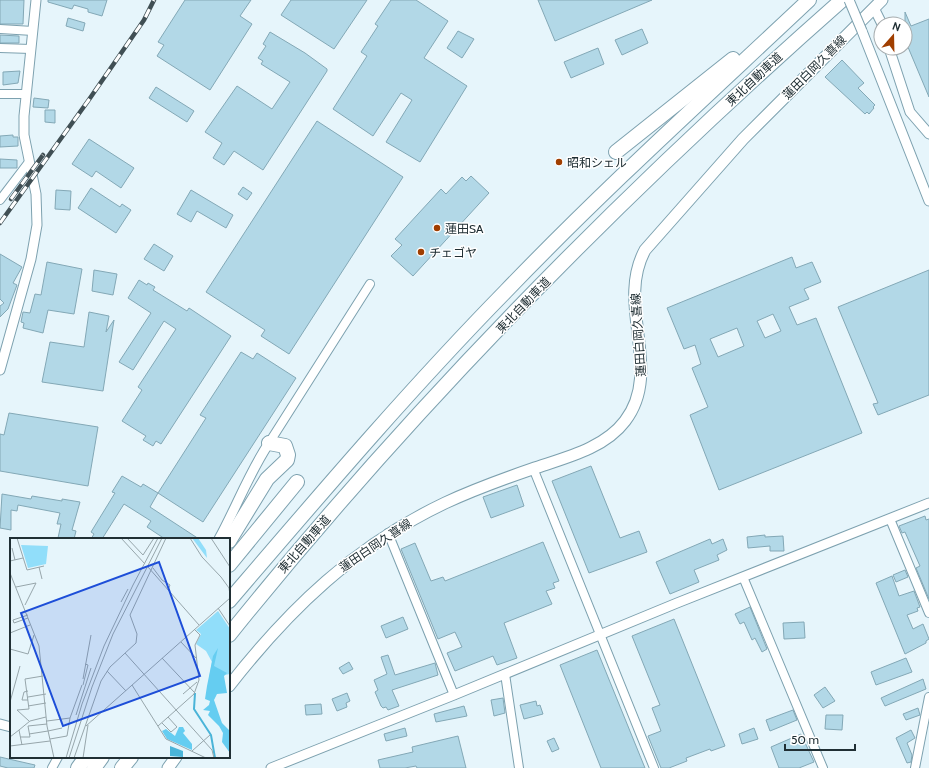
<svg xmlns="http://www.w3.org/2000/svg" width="929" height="768" font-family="Cabin,'Noto Sans JP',sans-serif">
	<rect width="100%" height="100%" fill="#e6f5fb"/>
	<g fill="#b2d8e7" stroke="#83a8b6" fill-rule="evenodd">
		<path d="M0,0H24L23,24H0Z"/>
		<path d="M48,0H107L102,16L88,12V9L74,5L72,9L48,2Z"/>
		<path d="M185,0H251L240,16L252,24L210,90L157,56L164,45L158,42Z"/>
		<path d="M291,0H367L334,49L281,15Z"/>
		<path d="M391,0H416L448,21L424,58L467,86L420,162L386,142L412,100L401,93L373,136L333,109L367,56L361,52L378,26L375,24Z"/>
		<path d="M538,0H652L555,41Z"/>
		<path d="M905,12L911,26L929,19V97L905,40Z"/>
		<path d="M68,18L85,23L83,31L66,26Z"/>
		<path d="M642,29L648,43L622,55L615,40Z"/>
		<path d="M458,31L474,39L462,58L447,48Z"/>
		<path d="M270,32L305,53L327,69V71L263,170L234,151L224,165L213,158L222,143L205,132L237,86L272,109L290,82L261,64L263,61L258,58L266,46L263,44Z"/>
		<path d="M0,35L19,36V43H0Z"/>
		<path d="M598,48L604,64L571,78L564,62Z"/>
		<path d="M842,60L864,83L858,88L875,105L873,107L874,108L869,114L867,112L865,114L825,77Z"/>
		<path d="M20,71L18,83L3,85V72Z"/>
		<path d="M156,87L194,111L187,122L149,98Z"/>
		<path d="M34,98L49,100L48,108L33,107Z"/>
		<path d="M45,110H55V123L45,122Z"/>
		<path d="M317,121L403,177L289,354L261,336L265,330L206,292Z"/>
		<path d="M13,135V137H18V146L0,147V136Z"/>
		<path d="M89,139L134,168L121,188L96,171L92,177L72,164Z"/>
		<path d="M0,159L17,160V168H0Z"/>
		<path d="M471,176L489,193L413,276L391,256L402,245L395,239L441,189L446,194L462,177L466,181Z"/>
		<path d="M243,187L252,193L247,200L238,194Z"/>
		<path d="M91,188L120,207L122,204L131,210L116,233L78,208Z"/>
		<path d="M56,190L71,191L70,210L55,209Z"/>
		<path d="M191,190L233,215L226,228L197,211L191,222L177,214Z"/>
		<path d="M154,244L173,256L164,271L144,259Z"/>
		<path d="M0,254L22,267L13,283L17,285L8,309L0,317V306L4,303L0,299Z"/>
		<path d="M792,257L796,268L812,262L821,282L804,289L809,299L789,307L797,325L816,318L862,433L719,490L690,415L708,407L692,368L701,364L695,345L684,349L667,308ZM773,314L781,331L765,338L757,321ZM737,328L744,346L718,357L710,339Z"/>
		<path d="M47,262L82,269L74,314L48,310L43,333L23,328L24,323L21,322L23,312L30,313L35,294L41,295Z"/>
		<path d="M94,270L117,274L113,295L92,291Z"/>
		<path d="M929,270V395L878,415L873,404L878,403L838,307Z"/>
		<path d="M139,280L147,285L148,283L155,287L153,290L187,311L189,308L231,336L161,444L156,441L153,446L143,440L146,436L122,421L142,390L138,387L176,329L164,321L133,370L119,362L151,313L128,298Z"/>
		<path d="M89,312L109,316L106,332L114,320L103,391L42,382L50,342L84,347Z"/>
		<path d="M241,352L253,359L257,353L296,378L203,522L158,493L150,507L199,539H165L147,527L151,521L124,504L102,539H91L94,534L91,532L115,493L112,492L122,476L141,487L143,484L158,493L206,418L200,415Z"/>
		<path d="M9,413L98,427L88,486L0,471V434L4,435Z"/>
		<path d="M591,466L620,538L639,531L647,552L589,573L552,481Z"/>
		<path d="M517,485L524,506L491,518L483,497Z"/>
		<path d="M2,494L31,499L32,496L62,501V499L80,502L72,530L76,531L74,539L58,538L61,524H57L60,513L18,505L17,511L11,510V530L0,528Z"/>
		<path d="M925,516L926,520L929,519V599L916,568L920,566L905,532L902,533L899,526Z"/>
		<path d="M765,535V537L783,536L784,551H770V546L748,548L747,537Z"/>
		<path d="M710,539L712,544L723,539L727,550L717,555L719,560L694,570L699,582L670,594L656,562Z"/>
		<path d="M543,542L559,581L553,583L555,588L546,591L552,604L504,623L517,658L497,665L493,656L455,671L447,653L462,647L455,632L438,639L401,549L415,543L431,581L443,577L445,581Z"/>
		<path d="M905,570L908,577L896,582L893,575Z"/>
		<path d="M892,576L899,596L914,591L920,607L917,608L918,611L907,615L913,629L923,624L929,639L926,641V643L905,654L876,583Z"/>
		<path d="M750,607L767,649L762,652L755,638L752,640L744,622L740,624L735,614Z"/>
		<path d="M403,617L408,629L386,638L381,626Z"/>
		<path d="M674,619L725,746L711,751L710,749L686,758L687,761L669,768H661L648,736L661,731L652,708L660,705L632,636Z"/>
		<path d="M804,622L805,638L784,639L783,623Z"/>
		<path d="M597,650L645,768H601L560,665Z"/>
		<path d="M388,655L395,675L435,663L438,675L392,690L399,706L388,710L386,707L383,708L381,706L375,692L378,690L374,680L387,674L381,657Z"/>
		<path d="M906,658L912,672L876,685L871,672Z"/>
		<path d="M349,662L353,669L343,674L339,668Z"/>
		<path d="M923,679L926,689L885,706L881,698Z"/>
		<path d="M825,687L835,701L823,708L814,695Z"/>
		<path d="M347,693L350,701L346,703L347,707L337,711L332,699Z"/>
		<path d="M503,698L505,713L494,716L491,700Z"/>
		<path d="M536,701L537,706L540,705L543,714L524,719L520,705Z"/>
		<path d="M321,704L322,714L306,715L305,705Z"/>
		<path d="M464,706L467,716L436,722L434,714Z"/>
		<path d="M918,708L920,715L906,720L903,714Z"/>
		<path d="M793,710L797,720L770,731L766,720Z"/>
		<path d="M826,715H843L842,730L825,729Z"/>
		<path d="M405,728L407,736L386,741L384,734Z"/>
		<path d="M754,728L758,739L742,744L739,734Z"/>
		<path d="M911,730L915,738L907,743L912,755L911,762L907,763L896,738Z"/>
		<path d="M801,734L814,762L799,768H779L771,747Z"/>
		<path d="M458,736L466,768H417L416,766L405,768H380L378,760L413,752L412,747Z"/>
		<path d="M554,738L559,749L552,752L547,741Z"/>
		<path d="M0,757L35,765L34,768H8L0,766Z"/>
	</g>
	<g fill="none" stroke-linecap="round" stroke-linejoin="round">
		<defs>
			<g id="minor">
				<path d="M0,29L33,31"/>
				<path d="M0,48L31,49"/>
				<path d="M0,94H25"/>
				<path d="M0,200L29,162"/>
				<path d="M269,443L370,284"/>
				<path d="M533,468L654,768"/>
				<path d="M890,519L929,613"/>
				<path d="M388,533L454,695"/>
				<path d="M743,577L823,768"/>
				<path d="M505,674L519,768"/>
				<path d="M52,768L58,757"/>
				<path d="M915,768L929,697"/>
			</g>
			<g id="tertiary">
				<path d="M874,8L882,24"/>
				<path d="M862,31L929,201"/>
				<path d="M889,48L910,112L929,134"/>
				<path d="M0,370L31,259L37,225L36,194L24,135V116L36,0"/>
				<path d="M219,539C236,508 249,473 269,443"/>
				<path d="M0,724L11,727"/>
				<path d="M271,768L454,695L677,603L929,503"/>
			</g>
			<g id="secondary">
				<path d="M229,686C290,608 355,546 445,503C473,490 503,479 532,469C564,458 604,449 625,421C664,370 615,305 645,250L743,139L882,0"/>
				<path d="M168,768L176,757"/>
			</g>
			<g id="motorway">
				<path d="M616,152L733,59"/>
				<path d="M229,541L267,479L287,460L288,455L285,446L269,443"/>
				<path d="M229,565L297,482"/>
				<path d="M229,601C319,496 409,390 506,291C603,190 707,96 809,0"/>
				<path d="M229,635C413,406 622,194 842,0"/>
				<path d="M78,768L86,757"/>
				<path d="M94,768L102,757"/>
				<path d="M122,768L131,757"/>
			</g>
		</defs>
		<use href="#minor" stroke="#7da1af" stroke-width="10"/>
		<use href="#tertiary" stroke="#7da1af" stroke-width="11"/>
		<use href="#secondary" stroke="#7da1af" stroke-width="13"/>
		<use href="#motorway" stroke="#7da1af" stroke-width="16"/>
		<use href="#minor" stroke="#fff" stroke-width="8"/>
		<use href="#tertiary" stroke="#fff" stroke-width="9"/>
		<use href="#secondary" stroke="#fff" stroke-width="11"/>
		<use href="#motorway" stroke="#fff" stroke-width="14"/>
		<defs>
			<g id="rail">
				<path d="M11,199L43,155"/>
				<path d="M0,223L88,101L144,20L154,0"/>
			</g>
		</defs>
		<use href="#rail" stroke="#404f54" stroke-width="4.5"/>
		<use href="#rail" stroke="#fff" stroke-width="3" stroke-dasharray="9" stroke-linecap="butt"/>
		<defs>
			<path id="tertiary-bridge" d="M849,0L862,31"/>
		</defs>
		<use href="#tertiary-bridge" stroke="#7da1af" stroke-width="11" stroke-linecap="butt"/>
		<use href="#tertiary-bridge" stroke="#fff" stroke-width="9"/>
	</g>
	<g fill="#a03e00" stroke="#fff" stroke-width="1.5">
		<circle cx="559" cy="162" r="4"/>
		<circle cx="437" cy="228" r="4"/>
		<circle cx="421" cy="252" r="4"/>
	</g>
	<g text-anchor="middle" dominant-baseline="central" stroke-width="3" stroke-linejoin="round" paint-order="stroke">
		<g font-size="12" fill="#202f34" stroke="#fff">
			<text transform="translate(814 67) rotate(-45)">蓮田白岡久喜線</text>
			<text transform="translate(754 79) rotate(-43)">東北自動車道</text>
			<text transform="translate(523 305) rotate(-46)">東北自動車道</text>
			<text transform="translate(638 335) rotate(-94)">蓮田白岡久喜線</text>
			<text transform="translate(304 544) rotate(-49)">東北自動車道</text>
			<text transform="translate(375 545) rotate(-34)">蓮田白岡久喜線</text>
		</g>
		<g font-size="12" fill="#202f34" stroke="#fff" text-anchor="start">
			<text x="567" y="162">昭和シェル</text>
			<text x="445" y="228">蓮田SA</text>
			<text x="429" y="252">チェゴヤ</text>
		</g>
	</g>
	<g transform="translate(10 538)">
		<rect width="220" height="220" fill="#e6f5fb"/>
		<path d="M182,0H188L196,12L197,20ZM11,7L38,8L36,26L18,30ZM208,73L220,91V136L199,140L202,124L196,113L186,106L191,96L186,92Z" fill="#91defa"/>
		<path d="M208,110L204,128L217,135L214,138L217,155L207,156L204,162L212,185L219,192L220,215L212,204L213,195L209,188L198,177L200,173L193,172L199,167L200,163L195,161L197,148L203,118ZM169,189H173L175,193L173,195L182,206V212L157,201L152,193L156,191L165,198Z" fill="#65cdf1"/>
		<path d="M160,208L173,213V219L160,218Z" fill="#4ab4d8"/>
		<path fill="none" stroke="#4ab4d8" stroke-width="2" d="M185,155L184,171L201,197L205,220"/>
		<path fill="none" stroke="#97a6ab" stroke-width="1" d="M7,0L17,32L34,28M111,0L135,26M117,0L133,17L144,0M180,0L192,19L211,39L219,50L220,57M201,0L220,29M2,10L5,22M0,23L13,20M29,29L32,41M138,29L189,87M143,30L152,42L160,47L158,52M0,35L29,108L37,188L44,220M6,49L26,45L15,67M111,64L118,51M208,70L220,88M18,77L3,82L4,85L18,80M0,95L20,87M171,104L186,120M0,111L18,116L24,97M115,115L202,212L204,220M152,120L184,154M97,133L116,153M73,141L81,97M73,147L78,127L75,126M122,147L156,201L196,220M18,153L14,154L12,162H18M173,156L187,144M18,159L36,156M0,164L10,128M18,168L36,165M66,177L81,130M19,183L7,172L19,171L15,141L33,138M37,183L60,180L72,147M152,185L161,194L167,189L158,179M76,188L220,60M148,188L184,156L189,142L185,107L190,97L184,91M9,192L20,183L36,179M38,193L52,190M19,196L38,193M0,199L9,192L12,207M10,199H20L18,188L37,186M40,201L57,198L60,180M0,208L40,203M182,213L200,197M56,220L72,166L94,108L123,47L148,0M59,220L82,149L103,96L152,0M64,220L91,143L100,129L126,105L127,96L120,77L156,0M73,220L78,187"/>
		<path fill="#1d4ed8" fill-opacity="0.15" stroke="#1d4ed8" stroke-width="2" d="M149,24L190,138L53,188L11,75Z"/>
		<rect width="220" height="220" fill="none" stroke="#202f34" stroke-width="2"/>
	</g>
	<g transform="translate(893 36) rotate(20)"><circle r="19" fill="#ffffff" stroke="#a6acae"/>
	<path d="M0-3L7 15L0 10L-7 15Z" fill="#a03e00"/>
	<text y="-6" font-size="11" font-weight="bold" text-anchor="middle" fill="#202f34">N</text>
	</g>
	<path d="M785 744v6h70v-6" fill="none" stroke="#202f34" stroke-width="2"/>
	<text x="791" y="744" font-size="12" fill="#202f34" stroke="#ffffff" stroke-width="3" paint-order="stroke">50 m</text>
</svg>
